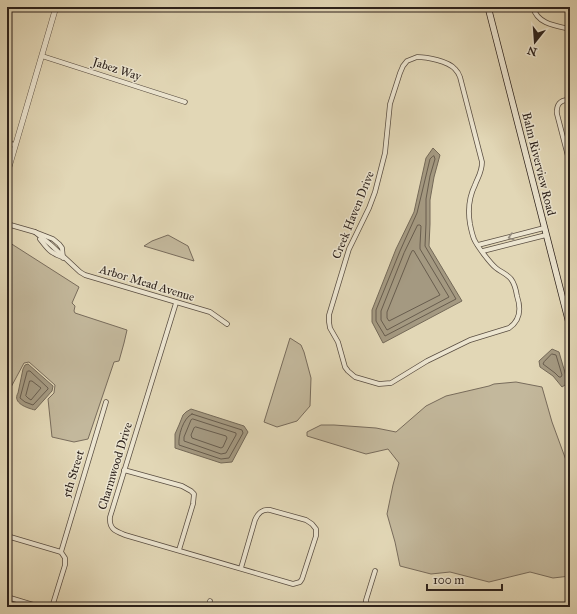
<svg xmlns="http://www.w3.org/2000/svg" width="577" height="614" font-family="'IM FELL Great Primer',serif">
	<rect width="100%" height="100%" fill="#e2d7b6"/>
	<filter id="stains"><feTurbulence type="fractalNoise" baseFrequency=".005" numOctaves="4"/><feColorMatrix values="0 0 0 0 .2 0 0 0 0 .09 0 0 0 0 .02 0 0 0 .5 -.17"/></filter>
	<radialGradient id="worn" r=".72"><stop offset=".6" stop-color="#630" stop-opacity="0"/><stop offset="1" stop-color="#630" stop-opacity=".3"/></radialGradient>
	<g fill="#c3b89c" stroke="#786c5c">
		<path d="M168,235L188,246L194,261L144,246L152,241Z"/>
		<path d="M7,241L79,287L72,303L75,306L74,311L75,313L127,330L124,343L119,361L114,362L88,439L74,442L52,437L48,399L54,393L55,385L29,362L24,363L10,389H7Z"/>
		<path d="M290,338L301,345L304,352L311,378L310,406L297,421L277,427L264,422Z"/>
		<path d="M516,382L542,387L552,422L570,471V576L553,578L530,572L489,582L450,572L431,574L400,566L395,542L387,514L393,485L399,463L388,449L366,454L307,436V432L321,425H334L376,428L396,432L426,406L446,396L489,386L494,384Z"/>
	</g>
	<g fill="#a49981" stroke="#746958">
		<path d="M433,148L440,155L434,177L430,200V224L429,246L462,301L383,343L372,322V310L396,249L414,212L426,158Z"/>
		<path d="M552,349L559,352L568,383L562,387L553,376L540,367L539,361Z"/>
		<path d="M28,364L53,386L52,391L35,410C27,408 12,403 18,393L23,369L25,365Z"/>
		<path d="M191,409L244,426L248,432L232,462L221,463L175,448V434L179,425L183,415L186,412Z"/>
	</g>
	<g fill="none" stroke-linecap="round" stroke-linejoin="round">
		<g stroke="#685d4e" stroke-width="1">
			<path d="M434,156L435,159L430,176L426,199V224L425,246L456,299L385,336L376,321V310L400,251L417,213L430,159L432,157Z"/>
			<path d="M418,225H420L421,226L420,245V249L449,297L387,330L381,320V311L404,253Z"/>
			<path d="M414,251L440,295L389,321L387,318V312L410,255L412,251Z"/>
			<path d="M552,354L556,355L562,375L561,377H559L555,373L543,364L544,362Z"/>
			<path d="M28,371H30L48,388V389L33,405L25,402L20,398L27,372Z"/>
			<path d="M30,381H32L41,388L31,400L28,398L26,396Z"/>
			<path d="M192,414L242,430L243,433L229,458L221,459L179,445C178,436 183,418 192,414Z"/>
			<path d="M193,419L236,433V435L226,453L221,454L184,441V437L191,420Z"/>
			<path d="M196,427L226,436L227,438L223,447L221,448L192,438L191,435L194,428Z"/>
		</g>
		<defs>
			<g id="minor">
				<path d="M533,7C537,24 556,26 570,29"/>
				<path d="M42,56L185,102"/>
				<path d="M417,57C427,57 448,61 455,69C457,71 459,74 460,77L482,162C482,172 478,177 475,185C469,197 468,212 470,224C471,229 472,234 474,239C477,246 490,263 496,268C501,272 507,274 511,279C515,284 516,290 517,296C521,308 521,320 509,328L470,340L427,361L391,383L379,384L355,377L348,371L345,367L338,342L330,328L329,322V315L349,249L369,208L375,192L385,153L390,104L400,73L403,66L407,61Z"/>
				<path d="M570,100C560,99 556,105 557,114L570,164"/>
				<path d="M7,143L15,145"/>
				<path d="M7,224L35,232L53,239L59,244L62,248L63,258"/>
				<path d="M35,232L50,244L80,272L85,275L210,312L227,324"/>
				<path d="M40,239C47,248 50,253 62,257"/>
				<path d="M478,245L544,228"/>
				<path d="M483,251L546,235"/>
				<path d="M176,303L110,517C109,529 115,531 125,535L293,584L300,582L302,579L316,536V529L312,524L306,520L270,510C262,509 258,513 255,520L241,568"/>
				<path d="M124,470L182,486L191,491L194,494L193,504L179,550"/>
				<path d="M7,536L61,552L65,558V565L52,607"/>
				<path d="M61,552L106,402"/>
				<path d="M7,597L40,607"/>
				<path d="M208,607L210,601"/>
				<path d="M366,607V600L375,571"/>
			</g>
			<path id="tertiary" d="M7,174L56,7"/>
			<path id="secondary" d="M488,7L570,327"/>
		</defs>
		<use href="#minor" stroke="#5a4e42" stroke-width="5.5"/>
		<use href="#tertiary" stroke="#5a4e42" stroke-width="6"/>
		<use href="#secondary" stroke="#2c211b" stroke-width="7"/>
		<use href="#minor" stroke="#ece5d0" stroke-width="4"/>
		<use href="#tertiary" stroke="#ece5d0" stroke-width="5"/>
		<use href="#secondary" stroke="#ece5d0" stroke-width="5.5"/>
	</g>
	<defs><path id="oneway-chevron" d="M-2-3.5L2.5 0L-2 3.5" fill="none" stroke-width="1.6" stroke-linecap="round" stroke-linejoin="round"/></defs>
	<use stroke="#968d7f" href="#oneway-chevron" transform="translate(511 237) rotate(165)"/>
	<g text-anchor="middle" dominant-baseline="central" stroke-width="3" stroke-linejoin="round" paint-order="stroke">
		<g font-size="12" fill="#2c211b" stroke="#ece5d0">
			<text transform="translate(117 69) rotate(18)">Jabez Way</text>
			<text transform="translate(539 164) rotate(76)">Balm Riverview Road</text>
			<text transform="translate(353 215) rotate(-68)">Creek Haven Drive</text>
			<text transform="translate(147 283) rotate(17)">Arbor Mead Avenue</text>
			<text transform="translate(115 466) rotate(-73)">Charmwood Drive</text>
			<text transform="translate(73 474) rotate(-73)">5th Street</text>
		</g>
	</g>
	<rect width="577" height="614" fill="none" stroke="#e2d7b6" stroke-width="24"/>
	<rect x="8" y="8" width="561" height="598" fill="none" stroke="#2c211b" stroke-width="2"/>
	<rect x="12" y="12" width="553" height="590" fill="none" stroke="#2c211b"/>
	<g transform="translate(535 42) rotate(197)" stroke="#ece5d0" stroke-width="3" paint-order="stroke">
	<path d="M0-3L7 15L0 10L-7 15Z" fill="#2c211b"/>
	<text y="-6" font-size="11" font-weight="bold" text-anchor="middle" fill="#2c211b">N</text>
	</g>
	<path d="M427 584v6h75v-6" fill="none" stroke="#2c211b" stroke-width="2"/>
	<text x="433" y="584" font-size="12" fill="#2c211b" stroke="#ece5d0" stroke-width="3" paint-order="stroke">100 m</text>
	<rect width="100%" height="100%" filter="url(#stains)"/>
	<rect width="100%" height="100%" fill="url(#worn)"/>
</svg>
